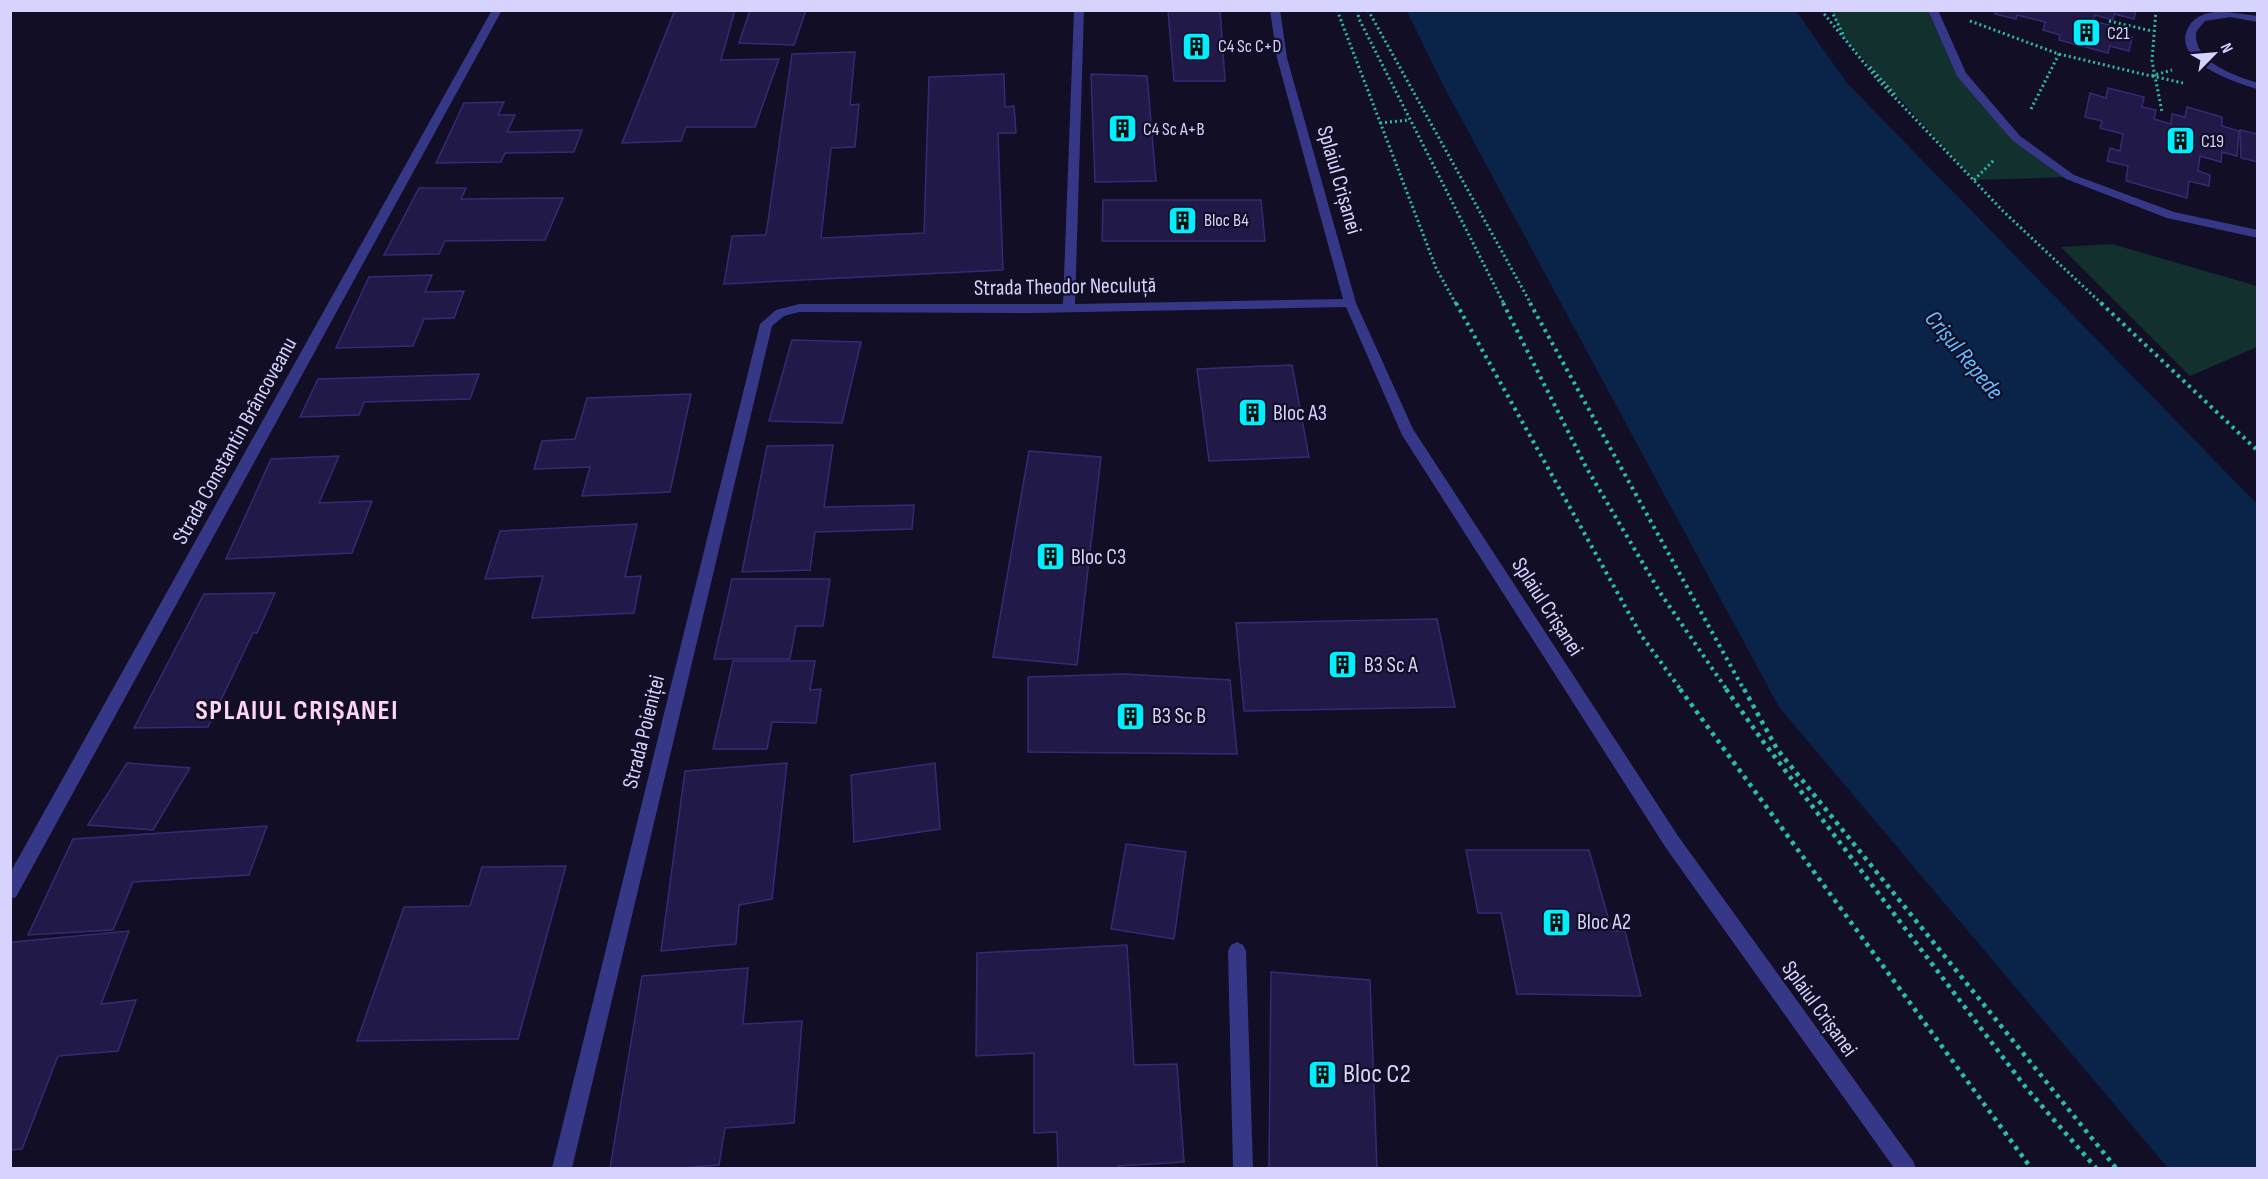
<svg xmlns="http://www.w3.org/2000/svg" width="2268" height="1179" font-family="'Sofia Sans Condensed',sans-serif">
	<rect width="100%" height="100%" fill="#110e26"/>
	<g fill="#11302e">
		<path d="M1831,11H1933L1961,74L2016,138L2070,177L1974,180L1845,39Z"/>
		<path d="M2112,244L2257,286V347L2190,376L2061,247Z"/>
	</g>
	<path fill="#0a2449" d="M1407,11H1796L1847,83L2257,504V1168H2168L1779,707L1441,81Z"/>
	<g fill="#211948" stroke="#362a74" stroke-width="1.5">
		<path d="M675,10H735L721,60L779,59L755,127H686L681,141L622,143Z"/>
		<path d="M750,10H806L794,45L739,43Z"/>
		<path d="M1168,10H1220L1225,81H1174Z"/>
		<path d="M1996,10H2136L2134,19L2114,14L2113,20L2095,15L2093,21L2113,26L2112,32L2132,37L2129,51L2110,46L2108,53L2059,40L2060,35L2043,30L2045,22L2017,15L2016,19L1995,14Z"/>
		<path d="M855,52L850,105L859,104L855,147L831,148L821,238L924,233L929,77L1004,74L1005,107L1014,106L1016,133H998L1003,270L724,284L732,236L766,235L792,54Z"/>
		<path d="M1091,74L1147,76L1156,181L1095,182Z"/>
		<path d="M2108,88L2144,97L2142,107L2156,110L2154,119L2171,124L2172,114L2185,117L2187,107L2222,117V126L2239,131L2237,156L2222,152L2221,162L2200,156L2198,171L2210,175L2209,186L2189,181L2187,198L2126,181L2128,166L2107,161L2110,148L2120,151L2123,134L2100,128L2102,121L2085,117L2090,93L2106,98Z"/>
		<path d="M504,102L498,115H515L507,132L582,130L574,152L505,153L501,162L436,163L464,103Z"/>
		<path d="M2240,130L2258,134V162L2241,158Z"/>
		<path d="M419,188H466L461,199L563,198L545,240L445,241L439,254L384,255Z"/>
		<path d="M1103,200H1261L1265,241H1102Z"/>
		<path d="M432,275L425,292L464,291L454,318L424,319L413,346L336,348L369,277Z"/>
		<path d="M792,340L861,342L842,423L769,421Z"/>
		<path d="M1292,365L1309,457L1209,461L1197,369Z"/>
		<path d="M479,374L470,399L364,402L359,415L300,417L318,379Z"/>
		<path d="M691,394L670,492L582,496L590,467L534,469L542,441L575,439L587,398Z"/>
		<path d="M833,445L824,507L914,505L912,529L815,532L810,570L742,572L767,446Z"/>
		<path d="M1029,451L1101,457L1077,665L993,657Z"/>
		<path d="M339,456L319,503L372,501L352,553L226,559L271,459Z"/>
		<path d="M637,524L625,577L641,576L634,613L532,618L543,576L485,579L500,531Z"/>
		<path d="M732,579H830L823,626H796L790,659H714Z"/>
		<path d="M275,593L257,633H253L208,727L134,728L204,594Z"/>
		<path d="M1437,619L1455,707L1244,711L1236,623Z"/>
		<path d="M733,661H815L810,690L821,689L816,723L772,722L767,749H713Z"/>
		<path d="M1124,674L1230,680L1237,754L1028,752V677Z"/>
		<path d="M127,763L190,768L153,830L88,825Z"/>
		<path d="M787,763L772,899L739,905L736,944L661,951L685,771Z"/>
		<path d="M935,763L940,829L854,842L851,775Z"/>
		<path d="M267,826L249,875L133,882L113,930L28,935L73,839Z"/>
		<path d="M1126,844L1186,852L1174,939L1111,929Z"/>
		<path d="M1466,850H1589L1612,931H1625L1641,996L1517,994L1501,913H1478Z"/>
		<path d="M566,866L518,1039L357,1041L404,907L470,906L482,867Z"/>
		<path d="M129,931L101,1004L136,1000L118,1051L58,1056L22,1149L10,1150V947L13,942Z"/>
		<path d="M1127,945L1134,1065L1177,1064L1184,1162L1118,1166L1119,1168H1058L1057,1132L1034,1133V1053L976,1056L977,953Z"/>
		<path d="M748,968L743,1024L802,1021L794,1123L725,1128L719,1165L678,1168H610L642,976Z"/>
		<path d="M1271,972L1370,980L1377,1168H1269Z"/>
	</g>
	<g fill="none" stroke-linecap="round" stroke-linejoin="round">
		<g stroke="#2abcad" stroke-width="3" stroke-dasharray="2 3" stroke-linecap="butt">
			<path d="M1337,10L1436,268L1456,304"/>
			<path d="M1357,10L1359,19L1504,304"/>
			<path d="M1368,10L1531,304"/>
			<path d="M1821,10L1878,80L2003,211L2102,304"/>
			<path d="M1831,10L1844,36"/>
			<path d="M2156,10L2152,61L2162,112"/>
			<path d="M1970,21L2059,54L2151,76L2172,70"/>
			<path d="M2109,21L2152,31"/>
			<path d="M1870,67L1897,97"/>
			<path d="M2152,76L2183,83"/>
			<path d="M2031,109L2059,54"/>
			<path d="M1380,123L1409,120"/>
			<path d="M1974,180L1995,159"/>
		</g>
		<g stroke="#2abcad" stroke-width="4" stroke-dasharray="3 4.5" stroke-linecap="butt">
			<path d="M1456,303L1641,635L1681,690"/>
			<path d="M1503,303L1586,467L1661,594L1727,690"/>
			<path d="M1530,303L1744,690"/>
			<path d="M2101,303L2258,451"/>
		</g>
		<g stroke="#2abcad" stroke-width="4.5" stroke-dasharray="4 5" stroke-linecap="butt">
			<path d="M1680,689L2031,1168"/>
			<path d="M1726,689L1762,740L2027,1089L2096,1168"/>
			<path d="M1744,689L1777,749L2116,1168"/>
		</g>
		<g fill="#373787" fill-rule="evenodd">
			<path d="M492,10H502L16,897L10,899V873Z"/>
			<path d="M1074,10H1084L1075,304L1343,299L1277,58L1270,10H1280L1287,58L1356,303L1413,429L1678,836L1913,1161L1916,1168H1894L1666,848L1402,435L1346,307L1031,313L799,312L784,316L772,326L572,1168H552L760,324L776,310L799,304H1063Z"/>
			<path d="M1928,10H1938L1966,73L2020,136L2074,175L2174,212L2258,230V238L2167,218L2066,179L2012,140L1957,76Z"/>
			<path d="M2220,11L2258,16V22L2230,17L2205,21L2196,32C2193,62 2235,76 2258,83V89C2235,83 2171,61 2188,28C2195,15 2207,13 2220,11Z"/>
			<path d="M1237,942L1243,945L1246,951L1253,1168H1233L1228,951L1231,945Z"/>
		</g>
	</g>
	<defs>
		<symbol id="building-square" viewBox="-11 -11 22 22"><rect x="-9" y="-9" width="18" height="18" rx="4" fill="#00effe" stroke="#110e26"/><path d="M-4-6H4V6H1V3H-1V6H-4ZM-2.5-4.3h1.7v1.8h-1.7ZM.8-4.3h1.7v1.8H.8ZM-2.5-1h1.7V.8h-1.7ZM.8-1h1.7V.8H.8Z" fill="#111"/></symbol>
	</defs>
	<g fill-rule="evenodd">
		<use href="#building-square" x="2070" y="16" width="33" height="33"/>
		<use href="#building-square" x="1180" y="30" width="33" height="33"/>
		<use href="#building-square" x="1106" y="112" width="33" height="33"/>
		<use href="#building-square" x="2164" y="124" width="33" height="33"/>
		<use href="#building-square" x="1166" y="204" width="33" height="33"/>
		<use href="#building-square" x="1236" y="396" width="33" height="33"/>
		<use href="#building-square" x="1034" y="540" width="33" height="33"/>
		<use href="#building-square" x="1326" y="648" width="33" height="33"/>
		<use href="#building-square" x="1114" y="700" width="33" height="33"/>
		<use href="#building-square" x="1540" y="906" width="33" height="33"/>
		<use href="#building-square" x="1306" y="1058" width="33" height="33"/>
	</g>
	<g text-anchor="middle" dominant-baseline="central" stroke-width="4.5" stroke-linejoin="round" paint-order="stroke">
		<g font-size="18" fill="#d6d3ff" stroke="#110e26" text-anchor="start">
			<text x="2107" y="33">C21</text>
			<text x="1218" y="46">C4 Sc C+D</text>
			<text x="1143" y="129">C4 Sc A+B</text>
			<text x="2201" y="141">C19</text>
			<text x="1204" y="220">Bloc B4</text>
		</g>
		<g font-size="22" fill="#d6d3ff" stroke="#110e26">
			<text transform="translate(1339 180) rotate(74)">Splaiul Crișanei</text>
			<text transform="translate(1065 287) rotate(-1)">Strada Theodor Neculuță</text>
			<text transform="translate(235 441) rotate(-61)">Strada Constantin Brâncoveanu</text>
			<text transform="translate(1547 607) rotate(57)">Splaiul Crișanei</text>
			<text transform="translate(644 732) rotate(-76)">Strada Poieniței</text>
			<text transform="translate(1819 1009) rotate(54)">Splaiul Crișanei</text>
		</g>
		<g font-size="22" fill="#d6d3ff" stroke="#110e26" text-anchor="start">
			<text x="1273" y="413">Bloc A3</text>
			<text x="1071" y="557">Bloc C3</text>
			<text x="1364" y="665">B3 Sc A</text>
			<text x="1152" y="716">B3 Sc B</text>
			<text x="1577" y="922">Bloc A2</text>
		</g>
		<g font-size="24" font-style="italic" fill="#61bcff" stroke="#110e26">
			<text transform="translate(1964 355) rotate(50)">Crișul Repede</text>
		</g>
		<g font-size="27" fill="#d6d3ff" stroke="#110e26" text-anchor="start">
			<text x="1343" y="1074">Bloc C2</text>
		</g>
		<g font-size="28" font-weight="bold" letter-spacing="1.5" fill="#ffd5f1" stroke="#110e26">
			<text x="297" y="710">SPLAIUL CRIȘANEI</text>
		</g>
	</g>
	<rect width="2268" height="1179" fill="none" stroke="#d6d3ff" stroke-width="24"/>
	<g transform="translate(2214 54) rotate(65)" stroke="#110e26" stroke-width="4.5" paint-order="stroke">
	<path d="M0-4.5L10 22L0 15L-10 22Z" fill="#d6d3ff"/>
	<text y="-9" font-size="16" font-weight="bold" text-anchor="middle" fill="#d6d3ff">N</text>
	</g>
</svg>
